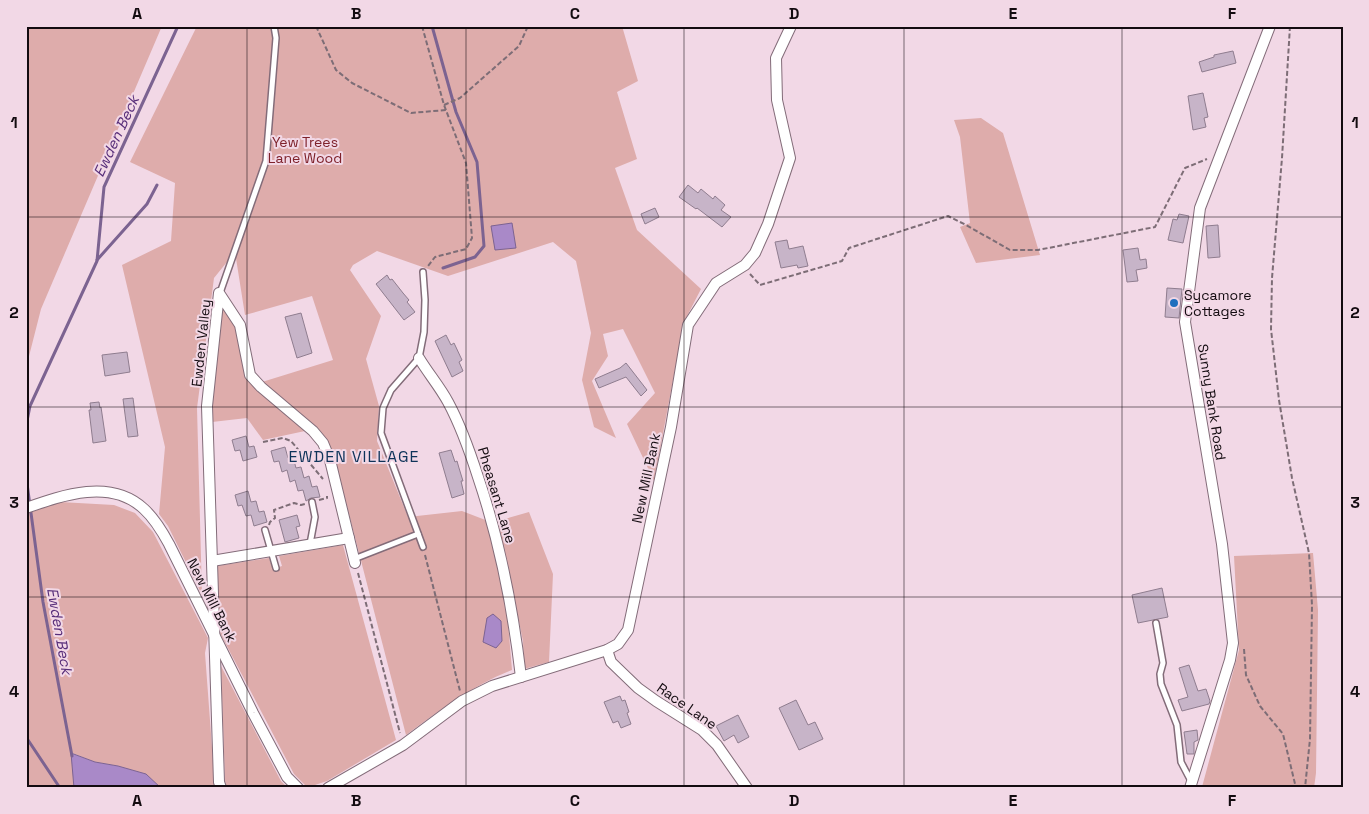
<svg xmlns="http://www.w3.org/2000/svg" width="1369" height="814" font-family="'Space Grotesk',sans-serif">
	<rect width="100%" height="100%" fill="#f2d8e6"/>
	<g fill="#deacab">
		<path d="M26,26H162L41,309L26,368Z"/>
		<path d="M197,26H622L638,81L617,92L637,159L615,168L637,230L701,289L684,322L654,481L627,424L655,393L623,329L603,334L608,356L592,381L616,438L594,427L582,380L591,333L576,261L553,242L448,276L377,251L353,265L350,270L381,316L366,359L379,406L377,441L408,517L462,511L488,521L507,611L512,670C473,685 440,710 406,735L335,460L326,439L320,431L262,382L333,360L312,296L245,315L235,252L214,278L197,408L202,595L168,526L159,514L165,447L122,265L171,241L175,183L130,162Z"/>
		<path d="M981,118L1003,133L1040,255L976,263L960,227L970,223L960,137L954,120Z"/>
		<path d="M222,304L238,327L260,392L305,431L263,440L247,418L212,422V405Z"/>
		<path d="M60,502L114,505L135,513L153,532L208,638L205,653L215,788H161L146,774L118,766L95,762L72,753L74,788H26V514Z"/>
		<path d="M529,512L553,574L549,662L524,669L523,641L498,521Z"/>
		<path d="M343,545L396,740L327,781L315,785H305L294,774L220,633L217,566L269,558L273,569L282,566L279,556Z"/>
		<path d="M1313,553L1318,610L1316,773L1314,788L1202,787L1239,650L1234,556Z"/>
		<path d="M221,666L281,781L288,788H227L225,781Z"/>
	</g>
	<g fill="#a989c8" stroke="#7c6391">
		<path d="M512,223L516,248L495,250L491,226Z"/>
		<path d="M493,614L501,621L502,641L496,648L483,642L487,618Z"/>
		<path d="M71,753L95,762L118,766L146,774L161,788H74Z"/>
	</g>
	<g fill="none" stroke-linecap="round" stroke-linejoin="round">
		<g stroke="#7c6391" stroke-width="3">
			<path d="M432,26L456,112L477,162L484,246L475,257L443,268"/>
			<path d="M97,260L147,204L157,185"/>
			<path d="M26,426L30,406L97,261L104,187L178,26"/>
			<path d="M26,476L43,602L72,756"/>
			<path d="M26,737L60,788"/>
		</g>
	</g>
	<g fill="#c7b4c8" stroke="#8f7d8f">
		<path d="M1233,51L1236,63L1202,72L1199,62L1214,57V55Z"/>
		<path d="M1203,93L1208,117L1204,118L1206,127L1193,130L1188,96Z"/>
		<path d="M688,185L698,193L701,189L713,199L715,196L725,205L721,210L731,217L722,227L697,208L696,209L679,197Z"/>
		<path d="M655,208L659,217L645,224L641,214Z"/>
		<path d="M1179,214L1189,216L1183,243L1168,240L1173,219L1177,220Z"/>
		<path d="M1218,225L1220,257L1208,258L1206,226Z"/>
		<path d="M787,240L789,249L803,246L808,266L798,268L797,265L781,268L775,242Z"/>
		<path d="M1138,248L1140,260L1146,259L1147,268L1136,270L1138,281L1127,282L1123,250Z"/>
		<path d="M387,275L390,280L392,279L403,293L409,300L407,302L415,312L404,320L376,284Z"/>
		<path d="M1167,288L1182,289L1179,318L1165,317Z"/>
		<path d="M301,313L312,353L297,358L285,317Z"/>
		<path d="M446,335L451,345L454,343L462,360L459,362L463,371L452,377L435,341Z"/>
		<path d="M127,352L130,372L105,376L102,355Z"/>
		<path d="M626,363L647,390L641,396L626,377L599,388L595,379L620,368Z"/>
		<path d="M133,398L138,436L128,437L123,399Z"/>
		<path d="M99,402L100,408L101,407L106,441L93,443L89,410H91L90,403Z"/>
		<path d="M246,436L249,447L254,446L257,457L243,461L240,450L235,451L232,440Z"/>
		<path d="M285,447L288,458L293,457L296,468L301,467L304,478L309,476L312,487L317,486L320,497L311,498L306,501L303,490L298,491L295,480L290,482L287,470L282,472L279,461L274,462L271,451Z"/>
		<path d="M451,450L455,462L457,461L459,468L463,481H461L464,494L452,498L439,453Z"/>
		<path d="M248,491L251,502L256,501L259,512L264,511L267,522L254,526L251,515L246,516L242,505L238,506L235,495Z"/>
		<path d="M297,515L300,526L296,527L299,538L285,542L279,520Z"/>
		<path d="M1162,588L1168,617L1138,623L1132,595Z"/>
		<path d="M1189,665L1198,691L1206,689L1210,701L1209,704L1182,711L1178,700L1188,697L1179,668Z"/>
		<path d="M620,696L622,701L625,700L629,712L627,713L631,724L621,728L618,721L613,723L604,702Z"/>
		<path d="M796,700L808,725L815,722L823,739L799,750L779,708Z"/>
		<path d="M738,715L749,737L738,743L734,735L724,741L716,726Z"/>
		<path d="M1197,730L1198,740L1194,742V754H1187L1184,732Z"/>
	</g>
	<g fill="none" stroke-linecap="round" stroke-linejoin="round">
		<defs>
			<g id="service">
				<path d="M220,293L266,161L276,38L274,26"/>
				<path d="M265,530L276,568"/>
				<path d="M310,544L315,517L312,502"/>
				<path d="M423,547L381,433L383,408L391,390L419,358L424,332L425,300L423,272"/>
				<path d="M354,559L418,534"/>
				<path d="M1156,623L1163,663L1160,674L1161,684L1177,725L1181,762L1191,781"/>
			</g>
			<g id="minor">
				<path d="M419,358C428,373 440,387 448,402C461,426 470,452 478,477C500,542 513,609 521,677"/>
				<path d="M26,508C63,495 111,478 144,509C155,519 162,531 169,544L253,713L287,777L298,788"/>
				<path d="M212,561L349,538"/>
				<path d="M607,650L611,662L638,688L656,701L702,730L717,745L747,788"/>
				<path d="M221,788L219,782L207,406L219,293L240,325L250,375L261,387L313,431L323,443L330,460L355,563"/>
				<path d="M328,788L403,745L462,701L492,686L607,650L618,644L628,630L671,427L688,325L716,283L745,265L755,253L768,224L790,158L777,100L776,58L791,26"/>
				<path d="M1190,788L1230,660L1233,643L1222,544L1185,322L1200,208L1270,26"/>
			</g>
		</defs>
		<use href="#service" stroke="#836c79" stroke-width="8"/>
		<use href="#minor" stroke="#836c79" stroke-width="12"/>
		<g stroke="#7d6d76" stroke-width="2" stroke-dasharray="5 2.5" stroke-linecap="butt">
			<path d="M316,26L336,70L352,83L411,113L446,110"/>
			<path d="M422,26L444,105L466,163L472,238L466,249L435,257L428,266"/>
			<path d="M1290,26L1282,158L1272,278L1271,329L1279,400L1292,478L1309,553L1312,605L1310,739L1305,788"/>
			<path d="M444,105L460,98L519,46L528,26"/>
			<path d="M750,274L760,285L842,261L849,248L948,216L966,225L1010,250H1038L1155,227L1185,168L1207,159"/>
			<path d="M263,442L283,438L291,441L323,479"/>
			<path d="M319,500L327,498V496"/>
			<path d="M269,525L270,522L275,518L274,510L294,503L301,505L305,504"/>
			<path d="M425,555L460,691"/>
			<path d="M358,573L400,733"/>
			<path d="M1244,649L1246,675L1260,706L1283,734L1296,788"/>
		</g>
		<use href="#service" stroke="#fff" stroke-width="5"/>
		<use href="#minor" stroke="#fff" stroke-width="10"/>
	</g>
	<path fill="none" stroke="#130b10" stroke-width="1" stroke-opacity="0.55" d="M247,26V788M466,26V788M684,26V788M904,26V788M1122,26V788M26,217H1343M26,407H1343M26,597H1343"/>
	<circle fill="#1f6fbe" stroke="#f2d8e6" stroke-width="2" cx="1174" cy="303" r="5"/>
	<g text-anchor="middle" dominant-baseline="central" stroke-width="4" stroke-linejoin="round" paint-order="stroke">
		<g font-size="14" fill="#7e212a" stroke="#f2d8e6">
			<text x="305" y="142">Yew Trees<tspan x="305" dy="16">Lane Wood</tspan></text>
		</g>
		<g font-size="14" fill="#130b10" stroke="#f2d8e6" text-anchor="start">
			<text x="1184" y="295">Sycamore<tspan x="1184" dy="16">Cottages</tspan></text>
		</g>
		<g font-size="14" fill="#130b10" stroke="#f2d8e6">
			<text transform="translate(201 343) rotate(-84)">Ewden Valley</text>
			<text transform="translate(1212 402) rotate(81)">Sunny Bank Road</text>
			<text transform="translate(646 478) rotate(-78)">New Mill Bank</text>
			<text transform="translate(497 495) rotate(73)">Pheasant Lane</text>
			<text transform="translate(212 600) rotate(63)">New Mill Bank</text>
			<text transform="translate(687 706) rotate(35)">Race Lane</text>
		</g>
		<g font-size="15" font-style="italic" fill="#572d79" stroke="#f2d8e6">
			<text transform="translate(116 136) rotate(-65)">Ewden Beck</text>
			<text transform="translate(60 631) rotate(80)">Ewden Beck</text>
		</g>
		<g font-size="16" letter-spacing="1" fill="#0e3359" stroke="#f2d8e6">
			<text x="354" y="456">EWDEN VILLAGE</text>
		</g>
	</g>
	<rect width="1369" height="814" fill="none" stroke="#f2d8e6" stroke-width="55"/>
	<rect x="28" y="28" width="1314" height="758" fill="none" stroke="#130b10" stroke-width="2"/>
	<g font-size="16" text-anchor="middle" font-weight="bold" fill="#130b10">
		<text x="137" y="19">A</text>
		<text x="356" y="19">B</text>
		<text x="575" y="19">C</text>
		<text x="794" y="19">D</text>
		<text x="1013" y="19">E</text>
		<text x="1232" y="19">F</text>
		<text x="14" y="128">1</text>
		<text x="1355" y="128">1</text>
		<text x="14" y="318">2</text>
		<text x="1355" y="318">2</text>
		<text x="14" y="508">3</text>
		<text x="1355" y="508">3</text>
		<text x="14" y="697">4</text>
		<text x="1355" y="697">4</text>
		<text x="137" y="806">A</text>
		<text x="356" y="806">B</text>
		<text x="575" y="806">C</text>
		<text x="794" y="806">D</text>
		<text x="1013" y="806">E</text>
		<text x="1232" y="806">F</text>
	</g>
</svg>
